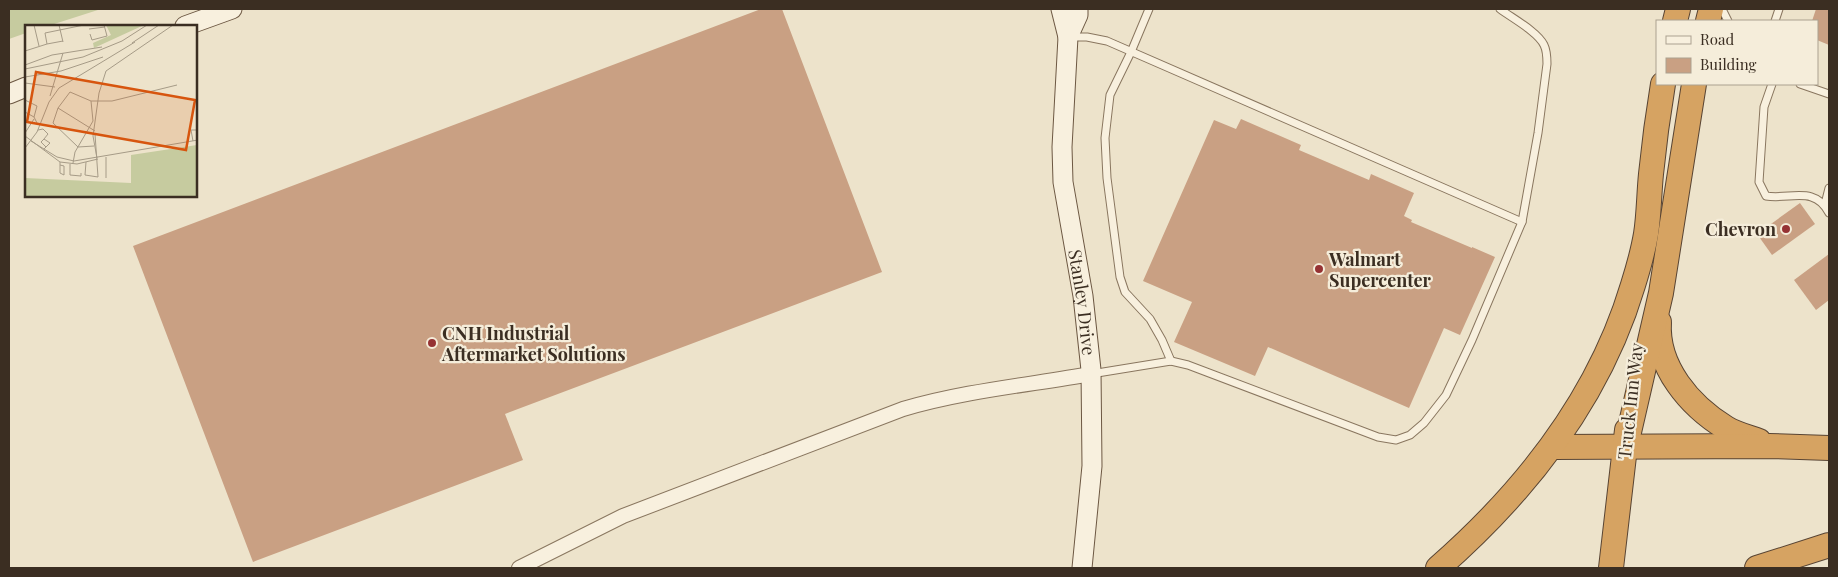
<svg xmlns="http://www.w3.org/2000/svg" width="1838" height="577" font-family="'Playfair Display',serif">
	<rect width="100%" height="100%" fill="#ede3cb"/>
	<path fill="#c6cb9f" d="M9,9H101L48,26H26V33L9,39Z"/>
	<g fill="#c9a083">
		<path d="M761,9H782L882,272L505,414L523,460L253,562L133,246Z"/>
		<path d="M1816,9H1829V45L1817,40V21H1812Z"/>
		<path d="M1241,119L1301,145L1299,150L1369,180L1371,174L1414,193L1404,216L1412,220L1411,222L1472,248V247L1495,257L1460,335L1444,328L1409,408L1268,347L1255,376L1174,342L1192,302L1143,281L1214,120L1236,129Z"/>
		<path d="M1800,203L1815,224L1772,255L1757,234Z"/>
		<path d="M1829,254V300L1816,310L1794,280Z"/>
	</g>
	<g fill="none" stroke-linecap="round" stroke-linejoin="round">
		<defs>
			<g id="lane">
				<path d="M1149,9L1131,52L1110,95L1105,138L1107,178L1120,277L1125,292L1150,319L1162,340L1171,361"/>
				<path d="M1722,9L1728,21"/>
				<path d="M1775,21L1779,9"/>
				<path d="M1071,37H1087L1107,41L1522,222"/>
				<path d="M1772,84L1764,107L1759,182L1766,196C1790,200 1815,185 1829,213"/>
				<path d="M1800,84L1829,94"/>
				<path d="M1825,204L1829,188"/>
				<path d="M1091,374L1171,361L1188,365L1378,437L1396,440L1410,435L1424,423L1446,395L1472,340L1522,222L1538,133L1547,64C1547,58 1547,51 1544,45C1538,32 1512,18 1500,9"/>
			</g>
			<path id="street" d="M519,568L623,516L903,409C964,391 1028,385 1091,374"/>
			<g id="secondary">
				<path id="s1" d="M1061,9L1068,37L1062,147L1063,182L1083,296L1091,370L1092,466L1082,568"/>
				<path d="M185,26L232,9"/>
				<path d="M1068,37L1078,15V9"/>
				<path d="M9,94L26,87"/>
			</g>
			<g id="highway">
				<path d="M1675,21L1678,9"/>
				<path d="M1708,21L1711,9"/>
				<path d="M1659,322C1656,367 1690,406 1726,428C1736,434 1748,437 1759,441"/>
				<path d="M1626,445L1661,293L1694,84"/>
				<path d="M1553,447L1769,446L1829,448"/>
				<path d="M1438,568C1526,491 1599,399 1633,285C1638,269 1643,252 1646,234C1649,215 1649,194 1651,174C1654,144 1658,114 1663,84"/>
				<path d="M1611,568L1627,430"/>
				<path d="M1757,568L1829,545"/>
			</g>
		</defs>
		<use href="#lane" stroke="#89765f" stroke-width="9"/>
		<use href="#street" stroke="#89765f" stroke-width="16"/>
		<use href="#secondary" stroke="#6c5742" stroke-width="21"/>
		<use href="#highway" stroke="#584433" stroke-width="26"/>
		<use href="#lane" stroke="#f8f0de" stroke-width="7"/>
		<use href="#street" stroke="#f8f0de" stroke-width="14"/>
		<use href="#secondary" stroke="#f8f0de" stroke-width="19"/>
		<use href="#highway" stroke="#d6a362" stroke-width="24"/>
	</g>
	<g fill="#963233" stroke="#f5edda" stroke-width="2">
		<circle cx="1786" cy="229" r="5"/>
		<circle cx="1319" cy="269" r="5"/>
		<circle cx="432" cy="343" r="5"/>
	</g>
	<g text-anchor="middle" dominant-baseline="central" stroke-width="4.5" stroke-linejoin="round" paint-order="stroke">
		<g font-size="18" font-weight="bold" fill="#3b2e22" stroke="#f5edda" text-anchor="start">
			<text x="1776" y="229" text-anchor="end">Chevron</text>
			<text x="1329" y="259">Walmart<tspan x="1329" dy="21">Supercenter</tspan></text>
			<text x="442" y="333">CNH Industrial<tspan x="442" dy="21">Aftermarket Solutions</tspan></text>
		</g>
		<g font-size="18" fill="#3b2e22" stroke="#f5edda">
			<text stroke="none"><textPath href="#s1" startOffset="296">Stanley Drive</textPath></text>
			<text transform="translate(1630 401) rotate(-84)">Truck Inn Way</text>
		</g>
	</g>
	<g transform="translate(25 25)">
		<rect width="172" height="172" fill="#ede3cb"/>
		<path d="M81,0H119L69,23L68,18L86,10ZM172,120V172H0V153L106,158V130Z" fill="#c6cb9f"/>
		<path fill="none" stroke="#a69b87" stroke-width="1" d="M9,0L14,21M34,0L38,17M64,4L80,2M65,9L67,15L82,11L79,0M38,16L22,19L20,8L59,0M107,18L134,0M0,26L22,19M0,40L27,30L77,22M0,44L58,32L97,16L122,0M0,52L36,46L78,32M0,58L30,62M25,71L38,28M0,75L12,81L9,92M33,83L70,106M0,87L9,92L13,100M13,105L18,104L23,109L19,114M0,108L9,94M0,111L35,137L52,139L73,134M6,116L32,132L49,136L173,115M168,116L166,105H173M69,121L53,122L28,98L33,83L45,67L66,76H87L152,60M0,123L12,107L24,77L34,63L110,17M19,124L25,118L19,114L16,117L21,122M81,132V153M72,133L68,111L74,68L81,46L148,0M61,137L60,150L73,152L70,109M48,138L50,127L68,96L66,76M45,139V150L56,151V148M35,140L39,141V150L35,148V137"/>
		<path fill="#d7550e" fill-opacity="0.15" stroke="#d7550e" stroke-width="2.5" d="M11,47L170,75L161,125L2,97Z"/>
		<rect width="172" height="172" fill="none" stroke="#3b2e22" stroke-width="2.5"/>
	</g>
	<rect width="1838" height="577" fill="none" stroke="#3b2e22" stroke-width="20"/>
	<rect x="1656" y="20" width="162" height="65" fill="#f5edda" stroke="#aba190"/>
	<rect x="1666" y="36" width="25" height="8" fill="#f8f0de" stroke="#aba190"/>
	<text x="1700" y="45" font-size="15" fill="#3b2e22">Road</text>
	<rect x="1666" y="58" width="25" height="15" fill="#c9a083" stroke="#aba190"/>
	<text x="1700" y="70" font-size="15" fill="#3b2e22">Building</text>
</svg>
